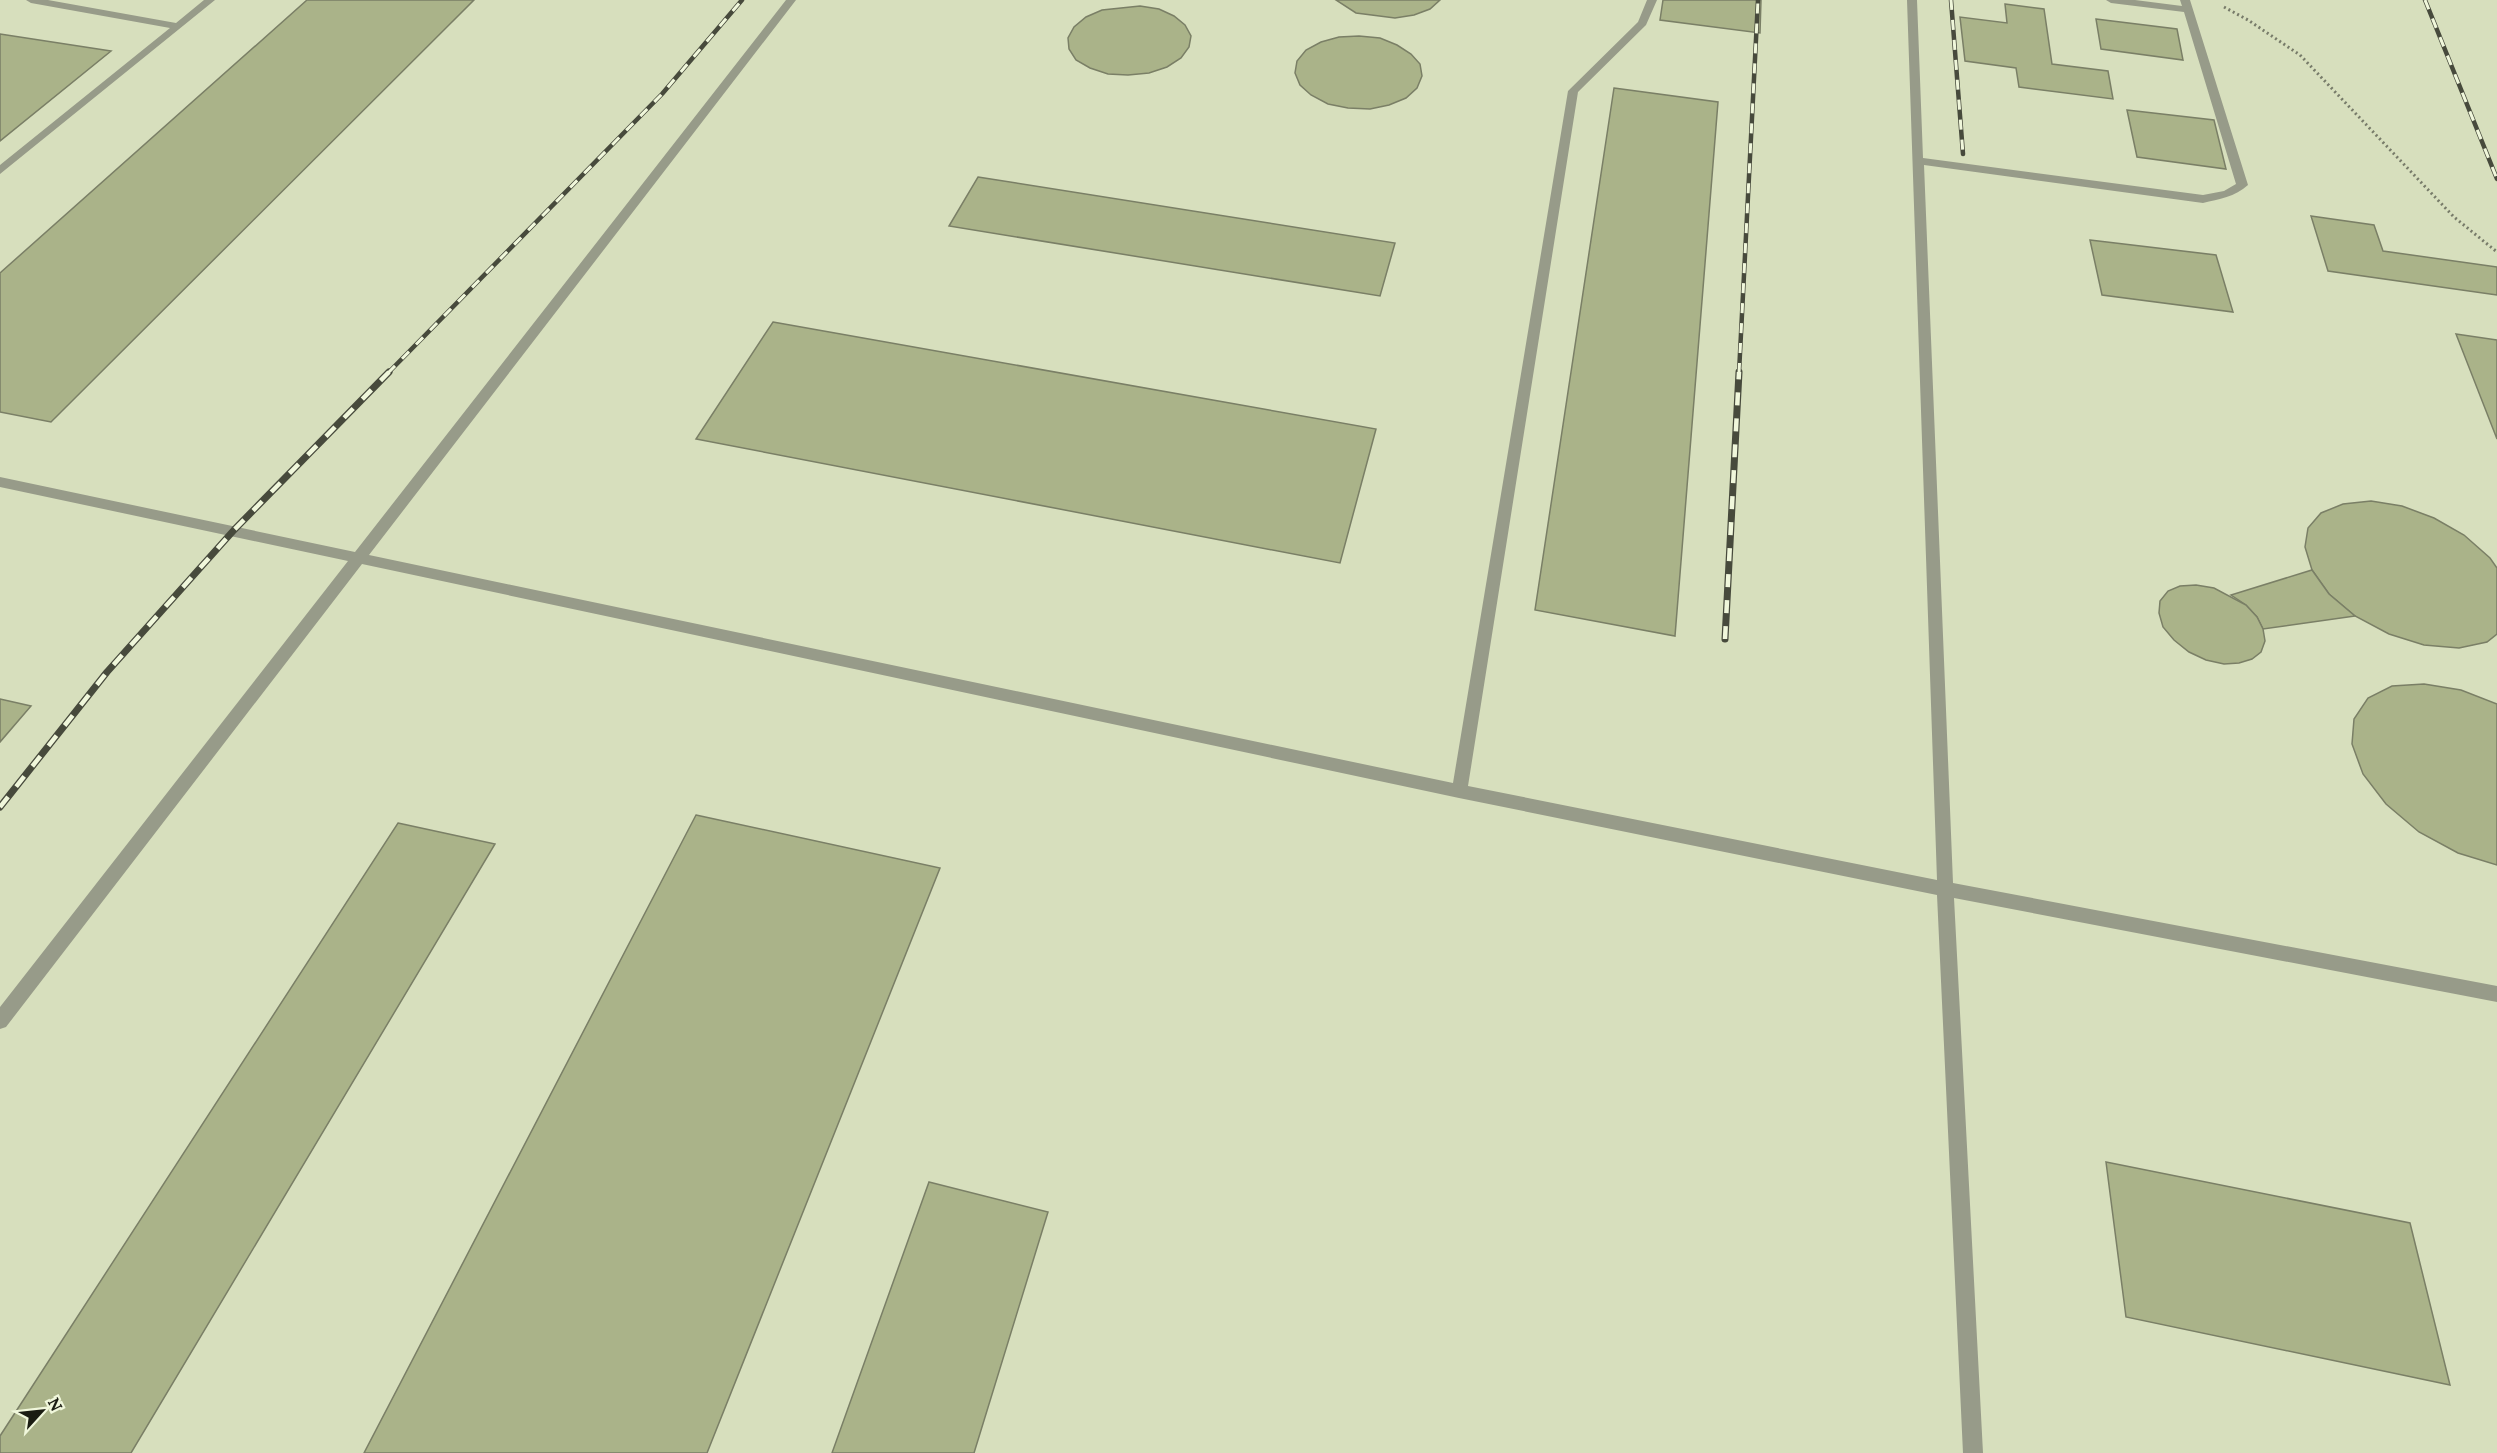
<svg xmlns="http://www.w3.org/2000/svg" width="2497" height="1453" font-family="Lora,serif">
	<rect width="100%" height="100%" fill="#e3e9ce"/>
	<rect fill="#d7dfbd" x="0" y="0" width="2497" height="1453"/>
	<g fill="#aab389" stroke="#7a7f66" stroke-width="1.5">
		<path d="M307,0H474L51,422L0,412V273Z"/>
		<path d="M1336,0H1440L1430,9L1414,15L1395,18L1356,13Z"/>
		<path d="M1663,0H1761L1760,33L1660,20Z"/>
		<path d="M2005,4L2044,9L2052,64L2108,71L2113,99L2019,87L2016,68L1965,61L1960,17L2007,23Z"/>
		<path d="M1140,6L1159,9L1174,16L1185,25L1191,36L1189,47L1181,58L1167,67L1149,73L1128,75L1108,74L1090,68L1076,60L1069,49L1068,38L1074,27L1086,17L1102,10Z"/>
		<path d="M2096,19L2177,29L2183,60L2101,49Z"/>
		<path d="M0,34L111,51L0,141Z"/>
		<path d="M1359,36L1380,38L1397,45L1411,54L1420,64L1422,76L1417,88L1406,98L1389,105L1370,109L1348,108L1328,104L1311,95L1300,85L1295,73L1297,61L1306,50L1321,42L1339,37Z"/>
		<path d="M1614,88L1718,102L1675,636L1535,610Z"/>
		<path d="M2127,110L2214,120L2226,169L2137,157Z"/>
		<path d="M978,177L1395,243L1380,296L949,226Z"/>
		<path d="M2311,216L2374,225L2383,251L2497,267V295L2328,271Z"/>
		<path d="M2090,240L2216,255L2233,312L2102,295Z"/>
		<path d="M773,322L1376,429L1340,563L696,439Z"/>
		<path d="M2456,334L2497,340V439Z"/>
		<path d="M2371,501L2402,506L2434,518L2464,535L2490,558L2497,568V634L2487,642L2459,648L2424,645L2389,634L2355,616L2329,594L2312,570L2305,547L2308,528L2321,513L2343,504Z"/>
		<path d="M2312,570L2329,594L2355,616L2263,629L2257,617L2246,605L2231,595Z"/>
		<path d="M2196,585L2214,588L2246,605L2257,617L2263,629L2265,641L2261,652L2252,659L2239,663L2224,664L2206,660L2189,652L2174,640L2163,627L2159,613L2160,601L2168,591L2180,586Z"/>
		<path d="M2424,684L2461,690L2497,704V865L2458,853L2419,832L2386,804L2363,774L2352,744L2354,719L2368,698L2392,686Z"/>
		<path d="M0,699L31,706L0,742Z"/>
		<path d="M696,815L940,868L707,1453H364Z"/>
		<path d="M398,823L495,844L131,1453H0V1436Z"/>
		<path d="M2106,1162L2410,1223L2450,1385L2126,1317Z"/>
		<path d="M929,1182L1048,1212L974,1453H832Z"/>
	</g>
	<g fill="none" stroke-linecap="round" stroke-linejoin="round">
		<path stroke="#777b69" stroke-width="3" stroke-dasharray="2 3" stroke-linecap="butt" d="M2224,7L2248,20L2300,55L2454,217L2497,252"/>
		<g fill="#979b89" fill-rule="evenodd">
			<path d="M26,0H48L176,23L204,0H215L0,174V165L170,28L31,3Z"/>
			<path d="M786,0H796L369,555L1453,783L1568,91L1638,22L1647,0H1657L1646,25L1578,92L1468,786L1937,880L1907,0H1917L1923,158L2203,195L2224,191L2236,184L2184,12L2111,3L2106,0H2135L2182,6L2180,0H2190L2248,185C2235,197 2219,199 2203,203L1924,165L1953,883L2497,986V1002L1954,898L1983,1453H1963L1937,895L1459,798L362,564L6,1027L0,1029V1007L348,561L0,487V477L355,552Z"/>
		</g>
		<defs>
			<g id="rail-far1">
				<path d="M1951,0L1963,154"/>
				<path d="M2425,0L2497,179"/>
				<path d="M388,373L662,94L742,0"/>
				<path d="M1739,373L1758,0"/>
			</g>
			<g id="rail">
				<path d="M1725,639L1739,372"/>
				<path d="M0,807L107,672L234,530L389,372"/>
			</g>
		</defs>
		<use href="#rail-far1" stroke="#474a3c" stroke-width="4.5"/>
		<use href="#rail" stroke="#474a3c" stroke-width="7"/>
		<use href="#rail-far1" stroke="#f0f7db" stroke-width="3" stroke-dasharray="10" stroke-linecap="butt"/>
		<use href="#rail" stroke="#f0f7db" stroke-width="4.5" stroke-dasharray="13" stroke-linecap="butt"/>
	</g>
	<g transform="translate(42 1411) rotate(63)" stroke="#f0f7db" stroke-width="4.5" paint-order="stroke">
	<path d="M0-4.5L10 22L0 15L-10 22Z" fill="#1a1c12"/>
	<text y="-9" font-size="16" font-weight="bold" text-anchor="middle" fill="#1a1c12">N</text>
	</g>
</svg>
